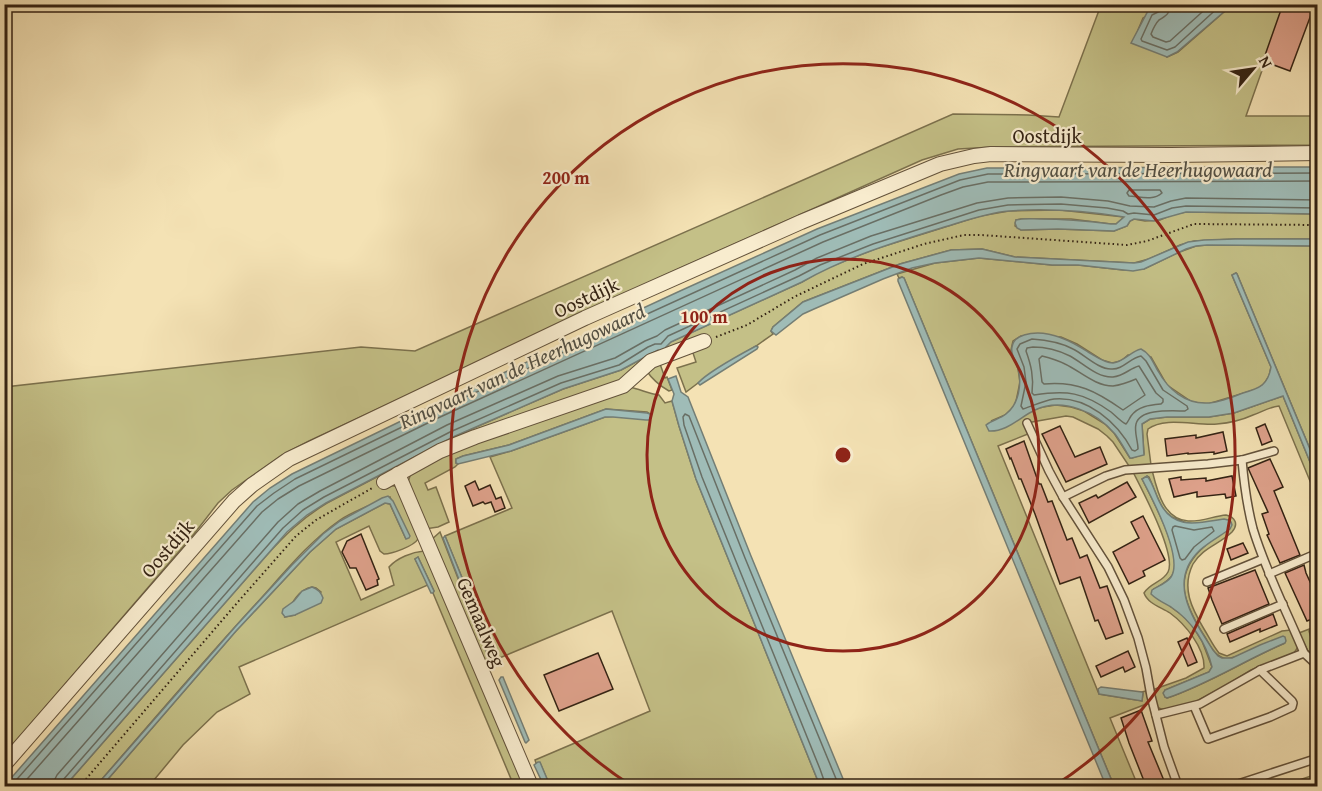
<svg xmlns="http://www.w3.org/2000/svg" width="1322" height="791" font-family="'Gentium Book Plus',serif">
	<rect width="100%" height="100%" fill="#f4e2b4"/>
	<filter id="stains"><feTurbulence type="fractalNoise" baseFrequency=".00333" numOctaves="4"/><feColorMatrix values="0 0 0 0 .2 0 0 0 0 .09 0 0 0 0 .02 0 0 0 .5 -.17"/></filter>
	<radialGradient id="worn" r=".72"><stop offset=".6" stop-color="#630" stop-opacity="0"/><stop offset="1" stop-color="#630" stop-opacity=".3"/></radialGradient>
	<g fill="#c4c087" stroke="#7c714d" stroke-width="1.5" fill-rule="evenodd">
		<path d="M1101,5H1167L1143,18L1138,30L1167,57L1178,52L1232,5H1285L1246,116H1317V145L993,147L958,149L922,160L665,275L309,441L282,455L232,490L218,503L194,534L5,754V387L361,347L415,351L953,114L1028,115L1059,117Z"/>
		<path d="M1060,210L1124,217L1116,224H1111L1071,219H1021L1016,220L1015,226L1021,230L1058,229L1114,231L1127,226L1130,221L1134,219L1145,221L1160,220L1174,214L1186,212L1317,214V239H1235L1194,241L1180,245L1149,259L1134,263L1015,257L982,249L951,250L900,264L803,302L773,327L771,331L773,334L756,346L710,374L686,392L677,368L696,362L692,350H667L666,347L670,342L802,282L822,270L875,249L980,216L1009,211Z"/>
		<path d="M1207,245L1317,246V466L1237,274L1236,273L1232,275L1271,367L1269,376L1264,384L1257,389L1208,404L1192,402L1167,385L1151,357L1128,355L1121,361L1112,363L1102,360L1077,344L1061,337L1021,336L1013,341L1011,350L1018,369L1020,382L1015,406L1005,415L991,421L1043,407L1056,405L1071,407L1084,411L1105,424L1114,433L1130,458H1132L1144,454L1142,424L1150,419L1167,417H1209L1234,413L1283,396L1317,479V498L1279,406C1269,407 1262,412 1253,415C1242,420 1229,423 1217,424C1196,426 1165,416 1148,429L1147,434L1151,465L1129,466L1113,442L1107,436L1098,429L1073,417L1066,416L1032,422L1030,423L1028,434L998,446L1099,694L1142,701L1143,693L1142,692L1146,691L1149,703L1110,718L1138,786H1114L904,278L902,277L899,278L897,274L935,263L979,258L1052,265H1078L1123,270L1144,269L1177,253L1196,246Z"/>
		<path d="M658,350L659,352L626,380L487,429L386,484L398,487L420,533C419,535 419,537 418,539C414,546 392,554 384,554L380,551L369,526L336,542L361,600L394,585L389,567C397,558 412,552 424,551L528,786H514L433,593L434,591L418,557L415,559L428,585L239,667L250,694L217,712L183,745L149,786H102L236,631L310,552L336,529L385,503L390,504L406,539L390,497C374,504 355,510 340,520C307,543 280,578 253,607C199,666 148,726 96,786H65L265,557C285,535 301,519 327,503L453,437L563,389L621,370ZM312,587L316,588L321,592L295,615L285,617C291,605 297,590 312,587Z"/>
		<path d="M659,361L665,378L667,377L672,390L669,391C660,386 652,379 646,370Z"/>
		<path d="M629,387C640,389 649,394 659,395L665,403L672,401L679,426L696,479L820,786H550L540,763H536L535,760L650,711L612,611L485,664L430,541L440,532L489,658L491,659L494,656L445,536L512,508L490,457L511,451L605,417L650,414L647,412L606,409L509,445L463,456L456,459V463L458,464L455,467L425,483L428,490L436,487L449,522L438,527L425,529L408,482L411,473L440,455Z"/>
		<path d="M1152,470C1157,490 1163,519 1188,521C1201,522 1214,516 1226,515C1235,517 1239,524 1232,532C1220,544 1202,548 1193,564C1181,588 1192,609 1204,629C1209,637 1213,646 1219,653L1227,656L1282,631L1291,630L1298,647L1294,653L1251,670L1225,686L1193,703L1168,709H1161L1157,707L1152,690L1186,678L1204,668C1205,648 1185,624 1170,613C1161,607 1148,604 1144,593C1150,583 1163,582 1168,572C1177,555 1142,490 1133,472ZM1147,476L1149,477C1161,504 1161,520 1194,524L1205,546C1171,575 1184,604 1205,637C1211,647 1215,657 1227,659L1285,643C1245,660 1209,684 1167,698L1165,697V690L1209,672L1212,667L1202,641L1192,625L1183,616L1171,607L1154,589C1161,585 1169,581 1173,574C1182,553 1152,499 1142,479Z"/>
		<path d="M1317,626V629L1309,631L1311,638L1317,637V659L1315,660L1308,651L1299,633Z"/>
		<path d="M1317,774V782L1305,786H1281Z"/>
	</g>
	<g fill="#9fbcb7" stroke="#747e75" stroke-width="1.5">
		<path d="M1167,4H1232V5L1177,52L1167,57L1131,43L1149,9Z"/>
		<path d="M1249,167H1317V214L1186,212L1154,221L1134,219L1130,221L1127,226L1114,231L1058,229L1021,230L1017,228L1015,223L1016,220C1024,218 1032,219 1040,219C1064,219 1087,221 1111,224H1116L1124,217C1086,211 1047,208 1009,211C985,213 962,222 938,229C892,243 844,258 802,282L671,342L666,347L670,359L662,362L658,350L621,370L563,389L453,437L326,503L307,515L287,532L65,786H5V785L253,502L270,488L292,474L432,406L680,291L817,229L959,174L987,168Z"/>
		<path d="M1235,239H1317V246L1207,245L1196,246L1186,249L1144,269L1133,271L1078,265H1052L979,258L935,263L912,268L883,279L814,309L803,314L776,335L771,331L773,327L803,302L900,264L951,250L982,249L1015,257L1134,263L1141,262L1188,242L1204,240Z"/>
		<path d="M1236,273L1237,274L1317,466V479L1283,396L1234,413L1209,417H1167L1150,419L1142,424L1144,455L1132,458H1130C1125,450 1121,442 1115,434C1097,412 1063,397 1035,410C1020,417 1007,432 989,431L986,425C992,420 1000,419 1006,414C1019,404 1022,384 1018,368C1016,361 1010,354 1012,347C1013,340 1017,337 1024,335C1046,328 1070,340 1088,352C1095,356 1104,363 1113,363C1124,362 1131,351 1141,349C1151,354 1153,363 1158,371C1168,389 1185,404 1207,403C1218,403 1232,397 1243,393C1260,388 1268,385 1271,367L1232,275Z"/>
		<path d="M902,277L904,278L1114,786H1106L898,281V279Z"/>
		<path d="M756,346L758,347L757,349L700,385L698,383C709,371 741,354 756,346Z"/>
		<path d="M676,376L681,392L688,397L751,556L846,786H820L696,479L679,426L672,401L674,394L668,379Z"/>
		<path d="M606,409L647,413L650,414L651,417L650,420H646L613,417H605L511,451L458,464L456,463V459L463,456L509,445Z"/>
		<path d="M1147,476C1153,483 1155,493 1159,501C1173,531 1198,523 1224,519C1229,520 1231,520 1232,525L1230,529C1220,536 1209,542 1200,550C1166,582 1194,620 1213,650L1218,656L1222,658H1232L1260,645L1283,636L1285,637L1286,641L1285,643C1245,660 1208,684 1167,698L1165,697L1163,693L1165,690L1209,672L1212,667C1206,643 1192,621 1171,607C1164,603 1157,600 1151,594L1152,590C1158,586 1167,583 1171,577C1184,558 1152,498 1142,479Z"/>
		<path d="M388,496L393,501L410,536L409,538L406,539L390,504L385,503L336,529L310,552L236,631L102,786H96L236,626L292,565L323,534L340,521L382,498Z"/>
		<path d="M445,536L494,656V658L491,659L489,658L443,538Z"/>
		<path d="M418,557L434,591L433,593H431L415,559Z"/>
		<path d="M312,587C318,589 321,592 323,598L321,603L295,615L285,617L282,613L283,609L294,601L302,591Z"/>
		<path d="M501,677H503L529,740L526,743L525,742L499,680Z"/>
		<path d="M1101,687L1142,692L1143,693L1142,701L1099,694L1098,689Z"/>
		<path d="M538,762H540L550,786H544L534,765Z"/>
	</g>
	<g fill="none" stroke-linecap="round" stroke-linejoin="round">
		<g stroke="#696f65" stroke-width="1.5">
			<path d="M1162,4L1160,11L1152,15L1141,39L1142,41L1167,50L1175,47L1222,4"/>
			<path d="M1170,4C1169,15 1167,15 1159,20C1155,24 1153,29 1151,34L1153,37L1166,42L1170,41L1211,4"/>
			<path d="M1129,190H1160L1162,193C1153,201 1141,197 1129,196L1127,193Z"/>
			<path d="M1032,339C1047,340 1060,342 1073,349C1085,355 1098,369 1111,369C1123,370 1130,358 1141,356L1146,361L1163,390L1187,406L1188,409L1185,411C1173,411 1140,408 1136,424C1134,432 1138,441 1138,449L1135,451L1132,450C1117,422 1087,396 1054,399C1042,401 1033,406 1023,409L1021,406L1026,382L1024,367L1017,349L1020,344Z"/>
			<path d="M1033,347C1046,347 1058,350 1070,356C1083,363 1097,378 1113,377C1124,376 1130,368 1139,366L1156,393L1163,399V402L1161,404C1150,405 1138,406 1131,416C1129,419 1128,422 1126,424C1120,421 1116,416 1111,412C1083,392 1067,390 1034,395L1032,393C1034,377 1031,365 1026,351L1027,348Z"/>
			<path d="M1042,356C1050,358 1057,360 1065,364C1080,371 1095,386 1113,386C1121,385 1129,382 1136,379L1145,395L1123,410C1096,391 1077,381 1044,384L1042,382L1039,359Z"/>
			<path d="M1173,527L1175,526L1194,530L1212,527L1214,531L1194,547L1185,559L1182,560L1180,558L1172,530Z"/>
			<path d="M11,786L257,506L274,493L295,479L435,411L820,235L960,180L988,174L1318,173"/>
			<path d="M21,786L262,512L278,499L299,486L438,418L823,242L941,195L963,187L988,182L1318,181"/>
			<path d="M54,786V781L57,775L278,522L298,504L320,491L447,425L558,376L615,358L645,341L657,336L665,330L795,270L817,258L871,236L977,203L1008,198L1061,197L1108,201L1130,206L1154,207L1171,201L1186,198L1318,200"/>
			<path d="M61,786L63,780L283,528L303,510L324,497L450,432L561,383L619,365L648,347L655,344H661L668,336L799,276L820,265L873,244L979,210L1008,205L1061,204L1107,208L1123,211L1128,214L1134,213L1154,215L1172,208L1186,206L1318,208"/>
			<path d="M826,786L820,769L702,477L684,425L683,417L685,414L689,416L745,558L839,786"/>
		</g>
	</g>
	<g fill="#dfa28c" stroke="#332213" stroke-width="1.5">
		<path d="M1283,4H1315L1290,71L1263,61Z"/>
		<path d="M1265,424L1272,441L1262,445L1256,428Z"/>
		<path d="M1060,426L1075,457L1100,447L1107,464L1066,482L1042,434Z"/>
		<path d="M1223,432L1227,451L1214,454V452L1188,454V453L1167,456L1165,439L1196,435V438Z"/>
		<path d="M1024,441L1039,484H1041L1048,502L1052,501L1067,540L1072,538L1080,558L1087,555L1100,588L1107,586L1123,633L1106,639L1098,620L1095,621L1080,577L1060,584L1035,514L1021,479H1019L1011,458L1010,459L1006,449Z"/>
		<path d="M1270,459L1283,487L1274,491L1300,555L1280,563L1267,535L1269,534L1262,514L1268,512L1248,468Z"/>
		<path d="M1232,476L1236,496L1226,498L1225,494L1197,497V492L1174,497L1169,479L1181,477V480L1206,478V481Z"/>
		<path d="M475,481L479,490L490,485L496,499L501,497L505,508L495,512L491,502L485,504L483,502L473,506L465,486Z"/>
		<path d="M1127,482L1136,497L1089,523L1079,503L1096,495L1098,498Z"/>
		<path d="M1143,516L1165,560L1143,571L1145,576L1129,584L1113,552L1139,538L1131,522Z"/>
		<path d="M361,534L379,579L377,580L378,585L366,590L356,568H350L342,552L347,541Z"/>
		<path d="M1243,543L1248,553L1231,560L1227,549Z"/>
		<path d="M1304,565L1306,573L1317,597V617L1307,621L1285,573Z"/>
		<path d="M1255,570L1269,604L1222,624L1212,600L1208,588Z"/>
		<path d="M1273,614L1277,625L1260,632V629L1230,642L1227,634Z"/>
		<path d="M1187,638L1197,662L1188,666L1178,642Z"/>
		<path d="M1128,651L1135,667L1125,672L1123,667L1101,677L1096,666Z"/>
		<path d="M598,653L613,689L559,711L544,675Z"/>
		<path d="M1141,710L1152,741L1148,742L1165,783L1157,786H1146L1129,743L1121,718Z"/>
	</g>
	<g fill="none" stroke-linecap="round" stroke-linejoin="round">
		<defs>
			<g id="lane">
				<path d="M1027,423L1049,471L1063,497L1108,567L1124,600L1138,638L1146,668L1151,696L1164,747L1178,786"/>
				<path d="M1242,460C1244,483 1247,506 1253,529C1266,572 1287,612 1304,653"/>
				<path d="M1063,497L1106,476L1125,470L1208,464L1242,460L1274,451"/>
				<path d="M1269,574L1318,553"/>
				<path d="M1207,582L1263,559"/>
				<path d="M1224,629L1283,604"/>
				<path d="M1194,706L1208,739L1270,717L1292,707L1293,703L1292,701L1260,670"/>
				<path d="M1156,715L1200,704L1260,670L1304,653L1318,666"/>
				<path d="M1232,786L1318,758"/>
			</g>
			<g id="street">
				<path d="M398,474L531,786"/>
				<path d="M384,482L440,451L475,437L623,386L651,361L704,341"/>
				<path d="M4,765L234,501L252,485L289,459L585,318L801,222L940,164L974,156L991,154L1171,155L1318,153"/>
			</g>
		</defs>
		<use href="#lane" stroke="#63523b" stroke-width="10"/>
		<use href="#street" stroke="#63523b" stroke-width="16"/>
		<g stroke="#332213" stroke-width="2" stroke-dasharray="1.5 3" stroke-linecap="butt">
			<path d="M716,337L747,325L794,297L863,264L924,244L964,235H981L1127,245L1147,241L1194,224L1318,225"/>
			<path d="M80,786L237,603L296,536L316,520L374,487"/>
		</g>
		<use href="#lane" stroke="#f8ecce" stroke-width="7"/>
		<use href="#street" stroke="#f8ecce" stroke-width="14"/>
	</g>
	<g fill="none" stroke="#8f2418" stroke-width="3">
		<circle cx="843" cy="455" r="196"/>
		<path d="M632 786A392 392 0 1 1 1054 786"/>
	</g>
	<g text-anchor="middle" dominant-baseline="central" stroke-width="4.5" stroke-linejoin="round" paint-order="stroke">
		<g font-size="20" fill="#332213" stroke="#f8ecce">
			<text x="1047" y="135">Oostdijk</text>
			<text transform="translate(586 297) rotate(-25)">Oostdijk</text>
			<text transform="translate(167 548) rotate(-49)">Oostdijk</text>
			<text transform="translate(482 622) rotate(67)">Gemaalweg</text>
		</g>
		<g font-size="21" font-style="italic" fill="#535044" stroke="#f8ecce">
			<text x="1138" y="169">Ringvaart van de Heerhugowaard</text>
			<text transform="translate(522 366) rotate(-25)">Ringvaart van de Heerhugowaard</text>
		</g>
	</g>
	<circle cx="843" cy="455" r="9" fill="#8f2418" stroke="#f8ecce" stroke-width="3"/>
	<g font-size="18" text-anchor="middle" font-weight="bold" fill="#8f2418" stroke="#f8ecce" stroke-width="4.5" stroke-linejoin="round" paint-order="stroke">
		<text x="566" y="184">200 m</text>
		<text x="704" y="323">100 m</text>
	</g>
	<rect width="1322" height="791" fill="none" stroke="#f4e2b4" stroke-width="24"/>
	<rect x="6" y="6" width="1310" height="779" fill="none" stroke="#332213" stroke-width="3"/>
	<rect x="12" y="12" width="1298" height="767" fill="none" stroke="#332213" stroke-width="1.5"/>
	<g transform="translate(1253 69) rotate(61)" stroke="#f8ecce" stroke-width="4.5" paint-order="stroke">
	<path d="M0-4.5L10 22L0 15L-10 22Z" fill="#332213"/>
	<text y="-9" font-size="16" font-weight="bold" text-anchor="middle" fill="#332213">N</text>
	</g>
	<rect width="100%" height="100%" filter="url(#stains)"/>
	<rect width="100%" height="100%" fill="url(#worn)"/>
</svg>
